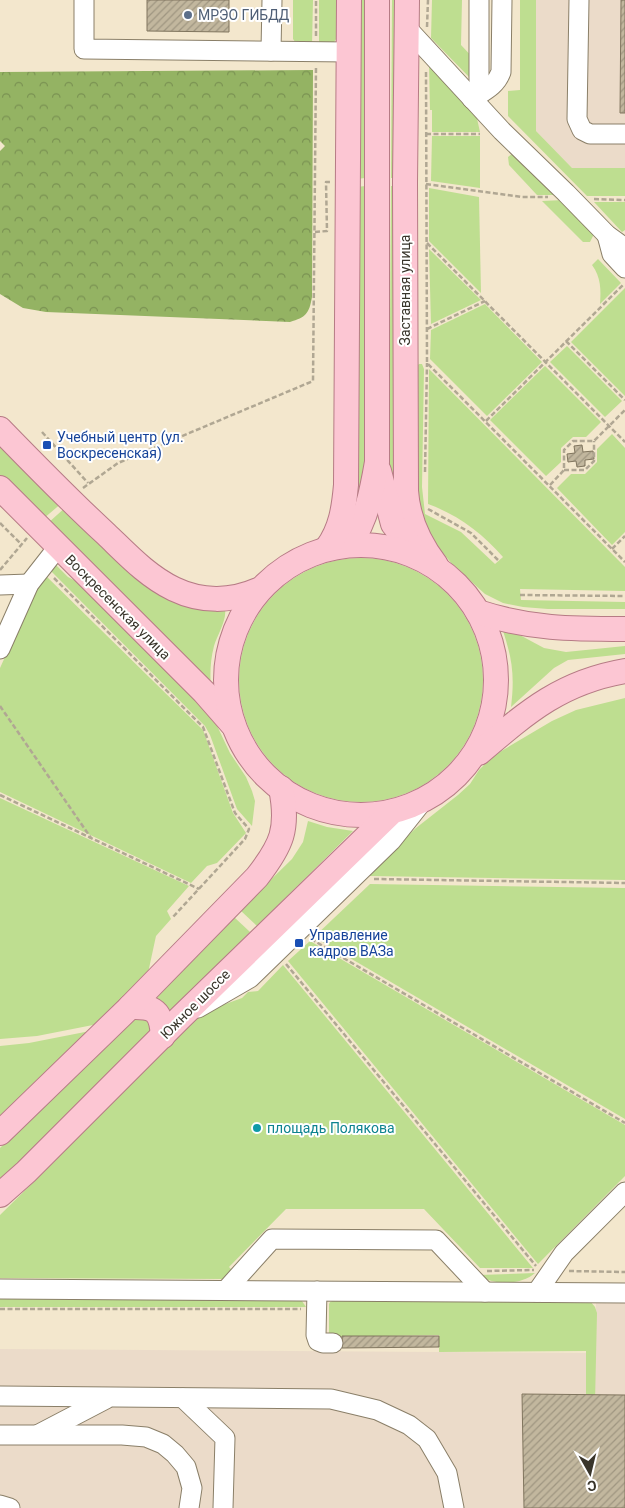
<svg xmlns="http://www.w3.org/2000/svg" width="625" height="1508" font-family="Roboto,sans-serif">
	<defs>
		<pattern id="forest-crowns" width="20" height="18" patternUnits="userSpaceOnUse" patternTransform="scale(1.25)"><rect width="20" height="18" fill="#94b363"/><path d="M2 6a3 3 0 1 1 6 0M12 15a3 3 0 1 1 6 0" fill="none" stroke="#7a9252"/></pattern>
		<pattern id="building-hatch" width="6" height="6" patternUnits="userSpaceOnUse" patternTransform="scale(1.25)"><rect width="6" height="6" fill="#c2b79e"/><path d="M-1 1l2-2M0 6l6-6M5 7l2-2" fill="none" stroke="#9f9681"/></pattern>
	</defs>
	<rect width="100%" height="100%" fill="#f3e7cd"/>
	<g fill="#ebdbc9">
		<path d="M535,0H625V168H572L534,129Z"/>
		<path d="M596,1303H625V1508H0V1349L596,1353Z"/>
	</g>
	<g fill="#bede90">
		<path d="M293,0H313L312,46L296,43L293,39Z"/>
		<path d="M319,0H339L338,37L333,43L319,46Z"/>
		<path d="M358,0H366L365,178L357,179Z"/>
		<path d="M392,0H399L398,178H391Z"/>
		<path d="M432,0H462L461,45L477,62L473,75L469,77L431,38Z"/>
		<path d="M520,0H536V131L572,168H625V196H587L508,116V91L520,90Z"/>
		<path d="M429,63L476,114L480,132H432V110H430Z"/>
		<path d="M432,136H480V188L431,181Z"/>
		<path d="M513,153L560,195H537L509,165L508,157Z"/>
		<path d="M365,186L364,489L359,493L356,489L357,187Z"/>
		<path d="M391,186H398L394,482L389,476Z"/>
		<path d="M429,188L479,197L481,293L429,241Z"/>
		<path d="M564,200L594,234L590,242H583L542,201Z"/>
		<path d="M594,202H625V230L622,232Z"/>
		<path d="M429,249L481,300L431,324Z"/>
		<path d="M598,259L621,283L600,304C601,290 601,277 592,265Z"/>
		<path d="M625,288V396L571,342Z"/>
		<path d="M485,304L542,362L487,416L430,359L431,330Z"/>
		<path d="M567,346L622,401L605,417L550,362Z"/>
		<path d="M419,364H422L424,369L422,487L425,514L461,532L495,564L503,557C482,533 458,515 428,504L429,369L625,567V591L520,589L521,600L625,602V609H548L523,607L503,603L485,594L452,564L430,537L417,509V366Z"/>
		<path d="M545,366L601,422L586,437H573L561,448V462L546,476L490,420Z"/>
		<path d="M612,434L625,448V532L612,545L557,488L571,474H585L597,462V449Z"/>
		<path d="M0,438L63,502L43,519L0,476Z"/>
		<path d="M67,506L130,568L225,609C227,620 217,636 214,646C210,661 210,675 211,690L47,524Z"/>
		<circle cx="361" cy="680" r="122"/>
		<path d="M55,564L68,577L91,589L209,709L230,753L246,777L252,791L255,801L252,826L237,809L210,735L205,726L47,567Z"/>
		<path d="M43,573L203,730L233,813L246,833L217,863L207,866L191,883L0,792V668Z"/>
		<path d="M501,625L544,648L566,652L625,646V654L568,660L554,668L511,707C515,674 512,657 501,625Z"/>
		<path d="M625,698V880L369,876L313,926L416,828L458,795L470,784L479,770L493,756L552,721L576,710Z"/>
		<path d="M0,798L189,886L167,911L171,919L156,936L148,973L98,1024L37,1036L0,1039Z"/>
		<path d="M308,821L327,827L353,831L257,926L240,910L292,859L303,842Z"/>
		<path d="M370,884L625,888V1119L314,937Z"/>
		<path d="M234,917L250,932L165,1018L149,1001Z"/>
		<path d="M310,941L625,1125V1176L538,1264L288,961Z"/>
		<path d="M283,965L533,1268H480L424,1209H286L229,1267L232,1270L223,1279L0,1278V1215L57,1159L65,1144L195,1015L242,998L248,992L258,991Z"/>
		<path d="M142,1011L153,1028L0,1181V1148L138,1012Z"/>
		<path d="M90,1031L0,1121V1046L29,1043Z"/>
		<path d="M535,1273C522,1285 493,1286 479,1275Z"/>
		<path d="M0,1299L300,1300L302,1301L306,1307H0Z"/>
		<path d="M335,1300L590,1301L595,1307L597,1313L595,1402L586,1398V1351L439,1352V1335L329,1337V1304L330,1302Z"/>
	</g>
	<path fill="url(#forest-crowns)" d="M313,70L312,297C309,314 306,317 290,322L46,312L23,308L0,294V151L5,146L0,141V72Z"/>
	<g fill="url(#building-hatch)" stroke="#80755e">
		<path d="M147,0H229V32L147,31Z"/>
		<path d="M621,0H625V113H620Z"/>
		<path d="M582,445L583,452L593,451L594,459L585,460V466L577,467L576,461L568,462L567,454L575,453L574,446Z"/>
		<path d="M342,1336H439V1347L342,1348Z"/>
		<path d="M522,1394L625,1395V1508H524Z"/>
	</g>
	<g fill="none" stroke-linecap="round" stroke-linejoin="round">
		<defs>
			<g id="minor">
				<path d="M84,0V49L349,52"/>
				<path d="M579,0L577,119L582,130L590,134H625"/>
				<path d="M407,28L502,131L566,193L607,235L625,248"/>
				<path d="M271,51L272,0"/>
				<path d="M479,94V0"/>
				<path d="M472,99C484,91 496,86 501,72L502,0"/>
				<path d="M607,235L612,254L625,268"/>
				<path d="M0,585L29,584"/>
				<path d="M0,649L29,584L58,547"/>
				<path d="M198,1008L250,978L391,841L422,802"/>
				<path d="M0,1289L625,1293"/>
				<path d="M226,1290L272,1239L436,1240L485,1292"/>
				<path d="M317,1291L316,1335L318,1341L323,1343H333"/>
				<path d="M537,1292L564,1253L625,1192"/>
				<path d="M0,1396L331,1399L377,1410L409,1425L427,1439L447,1473L454,1508"/>
				<path d="M183,1398L225,1438L223,1508"/>
				<path d="M39,1434L106,1399"/>
				<path d="M0,1435H122L146,1437L163,1444L175,1454L186,1467L192,1488L189,1508"/>
				<path d="M0,1505L10,1508"/>
			</g>
			<g id="major">
				<path d="M407,0L405,182L406,491C408,519 419,543 436,565"/>
				<path d="M0,429C35,465 69,500 106,534C127,554 147,576 174,589C201,602 231,602 258,590"/>
				<path d="M379,471L393,524L416,553"/>
				<path d="M0,488L204,692L232,724"/>
				<path d="M350,544C367,518 372,491 377,462V0"/>
				<circle cx="361" cy="680" r="135"/>
				<path d="M327,548C341,529 344,508 346,485L349,0"/>
				<path d="M478,612C530,629 571,629 625,629"/>
				<path d="M479,753C527,712 561,682 625,671"/>
				<path d="M130,1007C155,1006 161,1011 163,1036"/>
				<path d="M0,1133L130,1007L257,877C282,845 289,829 281,788"/>
				<path d="M0,1195L26,1172L180,1018L390,814"/>
			</g>
		</defs>
		<use href="#minor" stroke="#8a7f68" stroke-width="21"/>
		<use href="#major" stroke="#b67b85" stroke-width="26"/>
		<g stroke="#b0a793" stroke-width="2.5" stroke-dasharray="5 2.5" stroke-linecap="butt">
			<path d="M427,27L428,0"/>
			<path d="M316,36V0"/>
			<path d="M426,72L427,363L625,562"/>
			<path d="M426,134H480"/>
			<path d="M426,184L522,197H548"/>
			<path d="M594,199L625,200"/>
			<path d="M315,232L327,231L326,182H330"/>
			<path d="M427,243L625,442"/>
			<path d="M427,329L485,301"/>
			<path d="M566,341L625,400"/>
			<path d="M486,421L623,285"/>
			<path d="M42,432L88,483"/>
			<path d="M564,470H585L594,461V441"/>
			<path d="M425,472L427,363"/>
			<path d="M550,485L564,470V450L573,441H594L625,410"/>
			<path d="M83,488L118,463L313,381L316,66"/>
			<path d="M428,509L471,533L498,560"/>
			<path d="M0,523L20,543"/>
			<path d="M612,549L625,536"/>
			<path d="M0,570L27,538"/>
			<path d="M54,578L203,727L235,813L249,829L245,839L172,918"/>
			<path d="M520,595L625,596"/>
			<path d="M0,706L91,838"/>
			<path d="M0,795L199,889"/>
			<path d="M374,879L625,883"/>
			<path d="M311,939L625,1123"/>
			<path d="M286,964L536,1266"/>
			<path d="M487,1271L534,1270"/>
			<path d="M569,1271L625,1272"/>
			<path d="M0,1309H301"/>
		</g>
		<use href="#minor" stroke="#fff" stroke-width="19"/>
		<use href="#major" stroke="#fcc6d3" stroke-width="24"/>
	</g>
	<circle fill="#5c6f8a" stroke="#fff" stroke-width="2" cx="188" cy="15" r="5"/>
	<g fill="#1a4fb4" stroke="#fff" stroke-width="2">
		<rect x="42" y="440" width="10" height="10" rx="2.5"/>
		<rect x="294" y="938" width="10" height="10" rx="2.5"/>
	</g>
	<circle fill="#0f9aa8" stroke="#fff" stroke-width="2" cx="257" cy="1128" r="5"/>
	<g text-anchor="middle" dominant-baseline="central" stroke-width="4" stroke-linejoin="round" paint-order="stroke">
		<g font-size="14" fill="#4e5e75" stroke="#fff" text-anchor="start">
			<text x="198" y="15">МРЭО ГИБДД</text>
		</g>
		<g font-size="14" fill="#39352b" stroke="#fff">
			<text transform="translate(405 290) rotate(-90)">Заставная улица</text>
			<text transform="translate(118 607) rotate(45)">Воскресенская улица</text>
			<text transform="translate(195 1004) rotate(-45)">Южное шоссе</text>
		</g>
		<g font-size="14" fill="#164399" stroke="#fff" text-anchor="start">
			<text x="57" y="437">Учебный центр (ул.<tspan x="57" dy="16">Воскресенская)</tspan></text>
			<text x="309" y="935">Управление<tspan x="309" dy="16">кадров ВАЗа</tspan></text>
		</g>
		<g font-size="14" fill="#0d838f" stroke="#fff" text-anchor="start">
			<text x="267" y="1128">площадь Полякова</text>
		</g>
	</g>
	<g transform="translate(590 1473) rotate(172)" stroke="#ffffff" stroke-width="4" paint-order="stroke">
	<path d="M0-4L9 19L0 12L-9 19Z" fill="#39352b"/>
	<text y="-8" font-size="14" font-weight="bold" text-anchor="middle" fill="#39352b">С</text>
	</g>
</svg>
